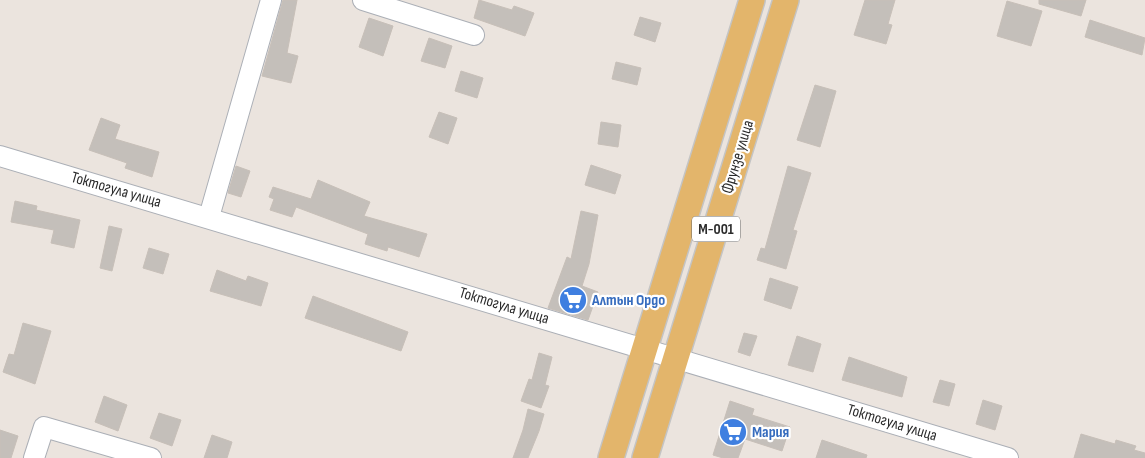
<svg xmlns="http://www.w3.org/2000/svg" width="1145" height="458" font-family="'Sofia Sans Condensed',sans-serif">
	<rect width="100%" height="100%" fill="#ebe4de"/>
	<g fill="#c4bfba" stroke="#c7bfb8">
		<path d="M283,0H297L287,53L298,56L291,83L262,76Z"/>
		<path d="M479,0L512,10L514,6L534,13L525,36L474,18Z"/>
		<path d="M865,0H895L888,24L892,25L886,44L854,35Z"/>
		<path d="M1039,0H1086L1081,16L1039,4Z"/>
		<path d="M1007,1L1042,11L1031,46L997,36Z"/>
		<path d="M640,17L661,23L655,42L634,35Z"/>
		<path d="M369,18L393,26L383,56L359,47Z"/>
		<path d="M1090,20L1145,38L1142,55L1085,37Z"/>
		<path d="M429,38L452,46L445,68L421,61Z"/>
		<path d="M616,62L641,68L637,85L612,79Z"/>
		<path d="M461,71L483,78L477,98L455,91Z"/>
		<path d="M815,85L836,91L820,147L797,140Z"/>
		<path d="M439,112L457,118L448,144L429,137Z"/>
		<path d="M101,118L120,125L115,139L159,152L152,177L125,168L127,163L89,150Z"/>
		<path d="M601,122L621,125L618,147L598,144Z"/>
		<path d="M591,165L621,175L615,194L585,185Z"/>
		<path d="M236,166L250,171L241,197L228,193Z"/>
		<path d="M788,166L811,173L793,230L797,231L786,269L757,260L761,248L765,249Z"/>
		<path d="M318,180L370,202L364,216L427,234L419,257L388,247L387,251L365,244L368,234L296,207L292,217L270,210L274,199L269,197L273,187L311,199Z"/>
		<path d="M15,201L37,206L36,210L80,220L74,248L51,243L54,230L11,222Z"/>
		<path d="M581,211L598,215L589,264L582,286L598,292L588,320L548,308L567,257L571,259Z"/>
		<path d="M109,226L122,229L112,271L100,268Z"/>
		<path d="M149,248L169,254L163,274L143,268Z"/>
		<path d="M217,270L246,281L248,276L268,283L261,306L210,291Z"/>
		<path d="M770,278L798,287L791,309L764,300Z"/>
		<path d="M313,296L408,332L401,351L305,318Z"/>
		<path d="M23,323L51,331L35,384L3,372L9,354L14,355Z"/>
		<path d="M744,333L757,336L750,356L738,352Z"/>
		<path d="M797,336L821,344L813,372L788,365Z"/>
		<path d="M539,353L552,357L545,385L549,386L541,408L521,401L529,379L532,380Z"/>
		<path d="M849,357L907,377L902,397L842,380Z"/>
		<path d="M940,380L955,384L949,406L933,402Z"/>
		<path d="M104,396L127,405L118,431L95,422Z"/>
		<path d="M983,400L1002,406L995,430L976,424Z"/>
		<path d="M730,401L754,409L752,415L790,427L782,451L745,439L738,458H723L713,455Z"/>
		<path d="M528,409L544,414L539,431L528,458H513L523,430Z"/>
		<path d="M159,413L181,420L172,446L150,438Z"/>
		<path d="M0,430L18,436L11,458H0Z"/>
		<path d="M1081,434L1115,444L1116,440L1136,446L1134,450L1145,453V458H1074Z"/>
		<path d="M212,435L232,442L227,458H204Z"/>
		<path d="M822,440L867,455L866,458H816Z"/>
	</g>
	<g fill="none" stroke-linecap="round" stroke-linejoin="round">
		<defs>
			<g id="minor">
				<path d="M363,0L474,35"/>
				<path d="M0,156L1008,458"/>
				<path d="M209,217L271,0"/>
				<path d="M34,458L44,427L151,458"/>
			</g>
			<g id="major">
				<path d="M611,458L752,0"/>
				<path d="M645,458L786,0"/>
			</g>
		</defs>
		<use href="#minor" stroke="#abafb6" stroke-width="22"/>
		<use href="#major" stroke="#c4c4c4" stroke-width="28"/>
		<use href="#minor" stroke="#fff" stroke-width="20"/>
		<use href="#major" stroke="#e3b56b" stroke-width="25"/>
	</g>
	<defs>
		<symbol id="supermarket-disc" viewBox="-11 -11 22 22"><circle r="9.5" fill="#3f7fe0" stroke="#fff"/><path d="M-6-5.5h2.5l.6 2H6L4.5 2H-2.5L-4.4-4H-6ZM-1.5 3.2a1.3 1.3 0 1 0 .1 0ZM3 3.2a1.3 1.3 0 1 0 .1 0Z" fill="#fff"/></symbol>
	</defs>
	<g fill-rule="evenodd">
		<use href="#supermarket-disc" x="557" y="284" width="32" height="32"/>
		<use href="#supermarket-disc" x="717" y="416" width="32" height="32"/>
	</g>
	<g text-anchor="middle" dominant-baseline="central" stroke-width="4.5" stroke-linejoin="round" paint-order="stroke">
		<rect fill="#fff" stroke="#6b6b6b" stroke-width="1" x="692" y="216.5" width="48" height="25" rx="4"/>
		<g font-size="15" font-weight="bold" fill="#2b2b2b">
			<text x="716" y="229">M-001</text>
		</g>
		<g font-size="16" fill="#2b2b2b" stroke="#fff">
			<text transform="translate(738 157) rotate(-73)">Фрунзе улица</text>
			<text transform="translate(116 190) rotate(16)">Токтогула улица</text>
			<text transform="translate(504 306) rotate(17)">Токтогула улица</text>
			<text transform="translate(892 423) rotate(17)">Токтогула улица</text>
		</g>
		<g font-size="16" font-weight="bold" fill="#366cbe" stroke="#fff" text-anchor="start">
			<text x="592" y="300">Алтын Ордо</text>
			<text x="752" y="432">Мария</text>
		</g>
	</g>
</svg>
